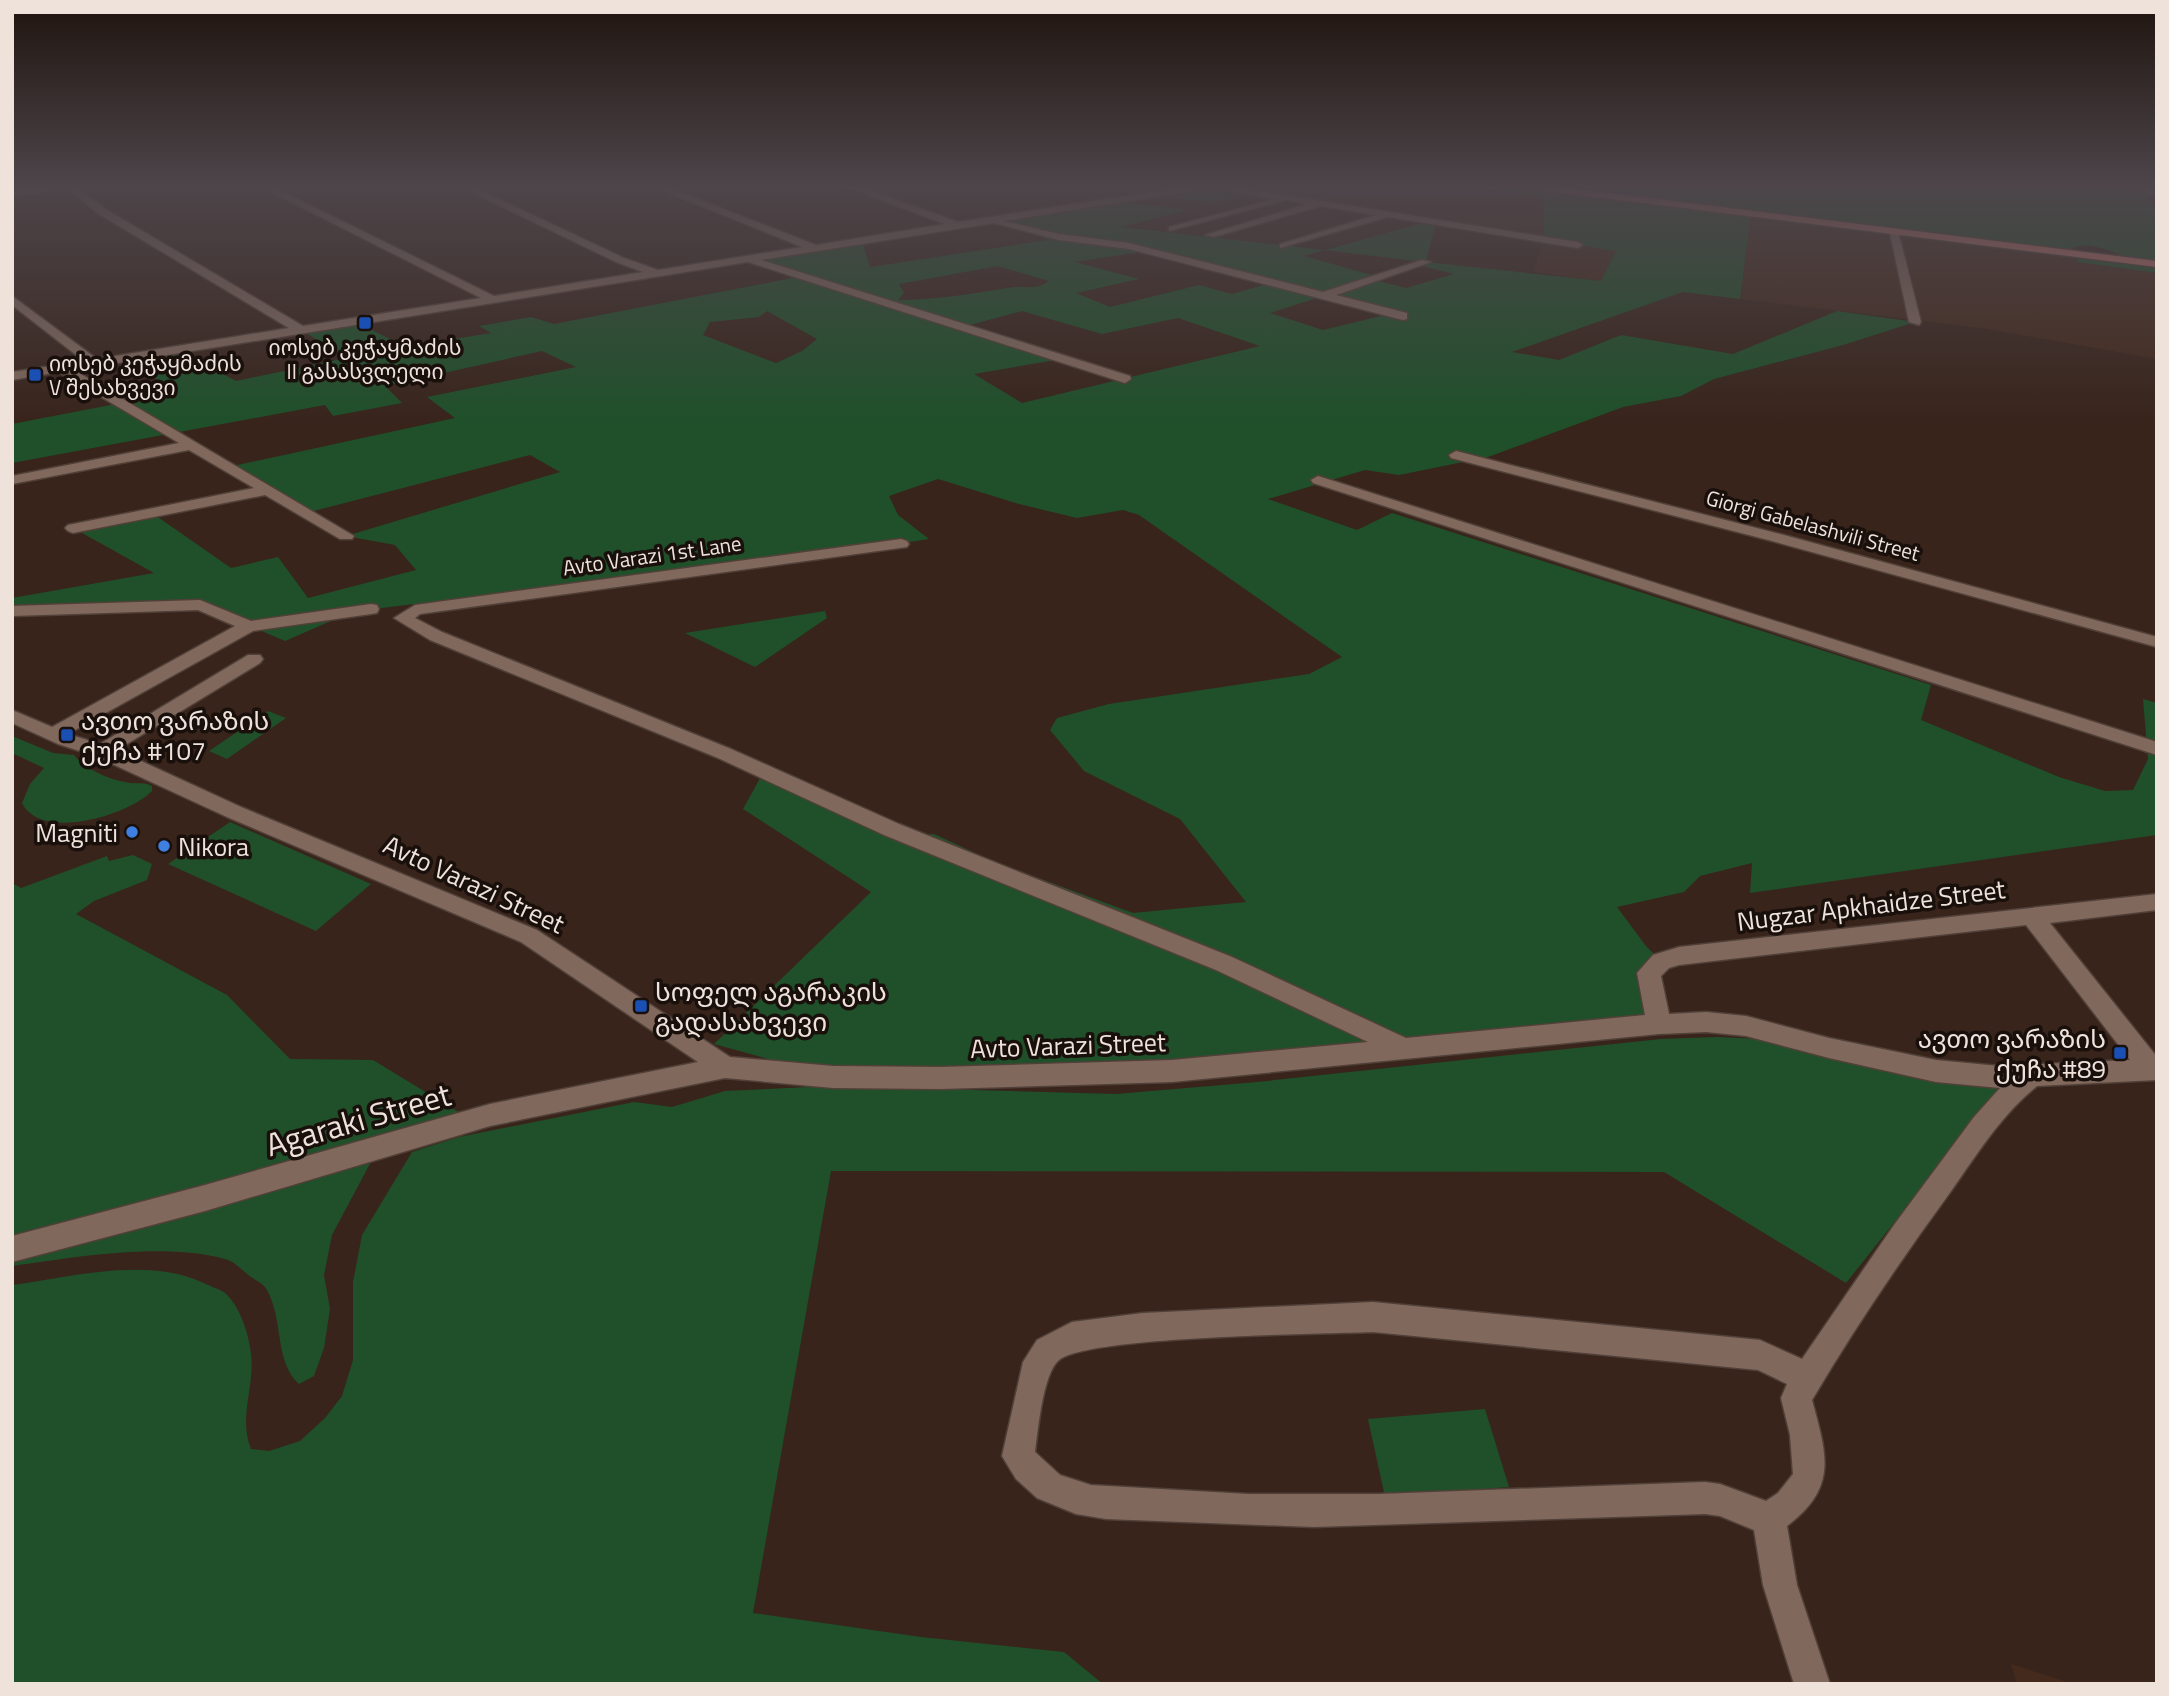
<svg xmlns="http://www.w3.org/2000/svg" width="2169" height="1696" font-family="'Titillium Web','Noto Sans Georgian',sans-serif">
	<rect width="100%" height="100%" fill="#38241b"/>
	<g fill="#442a1d">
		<path d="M1226,185H1458L1544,197L1543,239L1616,250L1601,281L1534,272L1543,240L1235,189Z"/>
		<path d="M1751,213L2076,254L2078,262L2157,273V359L1982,328L1740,299Z"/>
		<path d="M2011,1664L2074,1684H2017Z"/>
	</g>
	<g fill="#1f502a" fill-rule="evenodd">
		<path d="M1212,185H1226L1258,192L1213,203L1154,195Z"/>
		<path d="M1458,185H1522L1751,213L1740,299L1683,292L1512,352L1559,360L1621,335L1733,354L1837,311L1915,322L1843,345L1714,379L1681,396L1623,407L1488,457L1399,475L1365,470L1268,499L1357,530L1392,513L1931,685L1921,720L2059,777L2105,791L2133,790L2148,759L2143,699L2157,703V835L1750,893L1752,863L1700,876L1684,892L1617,907L1646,946L1661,961L1659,1024L1426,1050L833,1077L714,1044L871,892L743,809L764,771L907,836L934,834L995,862L1133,913L1246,902L1180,819L1084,771L1050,730L1057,718L1109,704L1309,674L1342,657L1139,515L1123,510L1077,518L1019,504L938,479L889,496L898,515L929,539L832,554L365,610L347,614L285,641L200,605L12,611V598L154,573L73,528L152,513L231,568L278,557L308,598L416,570L395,545L346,536L560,472L530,455L306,513L228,467L455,418L427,397L576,367L542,351L385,386L402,403L333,416L325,405L12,463V424L178,392L122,359L178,350L236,381L346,358L301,330L357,322L405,347L491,333L479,326L531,317L554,324L798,277L749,259L862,241L870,267L1048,240L999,220L1115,201L1186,210L1121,227L1325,250L1430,221L1436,222L1426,262L1601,281L1616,251L1543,239L1544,197ZM1325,250L1424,262L1417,265L1454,274L1406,288L1374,280L1379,277L1304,256ZM1147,251L1270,283L1232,294L1199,285L1110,307L1076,293L1139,279L1075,262ZM998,266L1049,281C1038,291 1022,285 1007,288C970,294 935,300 898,300L904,293L899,284ZM1323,296L1389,314L1323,330L1270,313ZM767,311L817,339L802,351L776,363L703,335L710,322L759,317ZM1022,311L1102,334L1178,318L1260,346L1022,403L974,374L1067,358L966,326Z"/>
		<path d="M1532,185H2157V190L2140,189L2157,210V262C2149,261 2141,261 2133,259C2111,253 2089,237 2067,251Z"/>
		<path d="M2076,254L2157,264V273L2077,262Z"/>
		<path d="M825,611L827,618L755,667L685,633Z"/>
		<path d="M268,711L286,718L227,759L209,751Z"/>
		<path d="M12,736L53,753L74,755C86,770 110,780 130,783C138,784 145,782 152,786V791C129,815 41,842 22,803L30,784L44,768L12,753Z"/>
		<path d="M230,822L371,884L316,931L168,864Z"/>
		<path d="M133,855L152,864L147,880L94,901L76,914L227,995L290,1059L373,1060L460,1113L12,1241V883L21,888L107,856L109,861Z"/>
		<path d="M1717,1037L1760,1039L1901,1075L1955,1082L1993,1083L1999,1091L1846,1283L1664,1172L831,1171L753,1613L921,1637L1064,1652L1103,1684H12V1285C74,1277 149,1255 208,1285C214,1288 223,1290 227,1295C241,1309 249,1335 251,1354C255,1387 238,1418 251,1449L269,1451L300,1441L325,1418L342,1396L353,1360V1282L362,1235L412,1152L459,1137L634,1102L672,1107L725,1091L830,1086L1116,1094L1257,1082L1661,1039Z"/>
		<path d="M373,1158L332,1235L324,1275L330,1309L324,1348L314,1376L299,1384C274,1361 284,1321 267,1290C264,1284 257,1281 251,1277C243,1271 234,1261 225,1259C164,1242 75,1257 12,1266V1259Z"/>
		<path d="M1485,1409L1509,1487L1385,1497L1368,1419Z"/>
	</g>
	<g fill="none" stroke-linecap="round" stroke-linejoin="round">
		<path stroke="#07485b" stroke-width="2.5" d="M12,187L25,185"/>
		<defs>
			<g id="minor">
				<path d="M54,185H81L78,189L107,210L303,326L481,298L257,185H269L494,296L643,272L616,262L457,185H469L624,258L658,270L802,247L649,185H662L816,245L945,224L841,185H855L958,222L1195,185H1217L1212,188L1004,221L1059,234L1129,243L1323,292L1422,260L1431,262L1336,295L1407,313V319L1403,320L1129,249L1059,240L994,223L761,260L1130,376L1131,379L1125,383L748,262L74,370L354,536L352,539H340L265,495L73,533L68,531L65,528L68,525L254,488L189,450L12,484V476L179,443L59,372L12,380V372L84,361L12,305V296L97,359L289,328L99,214L68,189L12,196V190Z"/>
				<path d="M1221,185L1578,242L1583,245L1578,248L1388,217L1280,248V244L1376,215L1321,206L1214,237L1205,235L1307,204L1286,200L1169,231V227L1275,199L1232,191Z"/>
				<path d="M2149,189L2157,190V196L2146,194L2144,192Z"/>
				<path d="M1889,229L1898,231L1921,322L1919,325L1909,322Z"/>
				<path d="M1456,451L1784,535L2157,637V647L1772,541L1451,458L1449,455Z"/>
				<path d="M1318,476L2157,742V755L1313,483L1311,480Z"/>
				<path d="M901,539L907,541L909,544L907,547L420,614L415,618L442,632L731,749L899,824L1232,957L1406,1038L1645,1015L1637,973L1653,955L1679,947L2157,894V910L2050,923L2157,1057V1080L2037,1086C2000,1116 1976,1156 1949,1194C1900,1261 1854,1329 1812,1400C1827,1456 1838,1487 1787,1526L1797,1585L1830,1684H1794L1763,1585L1754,1530L1720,1516L1705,1514L1314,1527L1106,1519L1076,1514L1037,1498L1016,1479L1002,1456L1023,1362L1037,1340L1072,1322L1143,1313L1373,1302L1760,1340L1802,1359L1894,1225L1974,1117L2000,1088L1936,1082L1829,1058L1746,1036L1706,1032L1659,1034L1172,1082L940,1089L833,1088L725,1078L490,1126L205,1211L12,1262V1236L205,1185L490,1104L698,1062L521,942L227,817L95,756L58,744L12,723V710L52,727L235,626L198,610L12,616V606L200,600L251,621L371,604L377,605L379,609L377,613L371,614L253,631L68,734L100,744L248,655H260L263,659L260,663L117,750L241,807L537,930L730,1057L833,1066L940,1067L1172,1060L1368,1042L1216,970L884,835L718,758L430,640L394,618L415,605ZM2026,925L2130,1060L1999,1066L1936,1060L1829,1038L1746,1016L1706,1012L1669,1014L1661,976L1669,968L1679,965ZM1373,1332L1758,1370L1787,1384L1781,1398L1790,1435L1793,1474L1778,1493L1766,1501L1720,1484L1705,1482L1379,1494H1248L1091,1485L1060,1475L1035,1452C1038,1430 1043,1373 1059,1360C1088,1336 1322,1334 1373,1332Z"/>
			</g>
			<path id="major" d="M1517,185H1544L2157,261V267L1522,188Z"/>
		</defs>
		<use href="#minor" stroke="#514038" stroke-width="3"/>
		<use href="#major" stroke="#514038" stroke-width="3"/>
		<use href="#minor" fill="#80685d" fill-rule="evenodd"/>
		<use href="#major" fill="#c4736b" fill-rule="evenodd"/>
	</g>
	<linearGradient id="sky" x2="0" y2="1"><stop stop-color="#1f140f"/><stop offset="0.44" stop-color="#4d454a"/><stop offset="1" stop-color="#4d454a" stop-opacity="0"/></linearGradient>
	<rect width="2169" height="422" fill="url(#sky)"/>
	<g fill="#1a4fb4" stroke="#19100c" stroke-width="2.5">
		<rect x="358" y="316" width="14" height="14" rx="3.5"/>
		<rect x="28" y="368" width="14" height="14" rx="3.5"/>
		<rect x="60" y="728" width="14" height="14" rx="3.5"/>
		<rect x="634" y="999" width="14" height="14" rx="3.5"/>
		<rect x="2113" y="1046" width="14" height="14" rx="3.5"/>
	</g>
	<g fill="#3f7fe0" stroke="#19100c" stroke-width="2.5">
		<circle cx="132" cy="832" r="7"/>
		<circle cx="164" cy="846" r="7"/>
	</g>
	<g text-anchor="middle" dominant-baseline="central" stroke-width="7" stroke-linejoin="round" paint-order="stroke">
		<g font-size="21" fill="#efe2db" stroke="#19100c">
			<text x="365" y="347">იოსებ კეჭაყმაძის<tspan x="365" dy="24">II გასასვლელი</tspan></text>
			<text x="49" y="363" text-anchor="start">იოსებ კეჭაყმაძის<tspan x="49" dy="24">V შესახვევი</tspan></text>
		</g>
		<g font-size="21" fill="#efe2db" stroke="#19100c">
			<text transform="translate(1813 525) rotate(15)">Giorgi Gabelashvili Street</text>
			<text transform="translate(652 555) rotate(-8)">Avto Varazi 1st Lane</text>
		</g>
		<g font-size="26" fill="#efe2db" stroke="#19100c" text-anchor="start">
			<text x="81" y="720">ავთო ვარაზის<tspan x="81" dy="30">ქუჩა #107</tspan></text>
			<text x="118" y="832" text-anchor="end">Magniti</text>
			<text x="178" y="846">Nikora</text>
			<text x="655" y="991">სოფელ აგარაკის<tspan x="655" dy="30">გადასახვევი</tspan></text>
			<text x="2106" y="1038" text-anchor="end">ავთო ვარაზის<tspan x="2106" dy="30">ქუჩა #89</tspan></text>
		</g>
		<g font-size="26" fill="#efe2db" stroke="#19100c">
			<text transform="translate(474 884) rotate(25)">Avto Varazi Street</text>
			<text transform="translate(1871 905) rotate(-7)">Nugzar Apkhaidze Street</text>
			<text transform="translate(1068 1045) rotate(-2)">Avto Varazi Street</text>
		</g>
		<g font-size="32" fill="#efe2db" stroke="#19100c">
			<text transform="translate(358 1119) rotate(-16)">Agaraki Street</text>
		</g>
	</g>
	<rect width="2169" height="1696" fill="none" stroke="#efe2db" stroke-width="28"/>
</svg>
